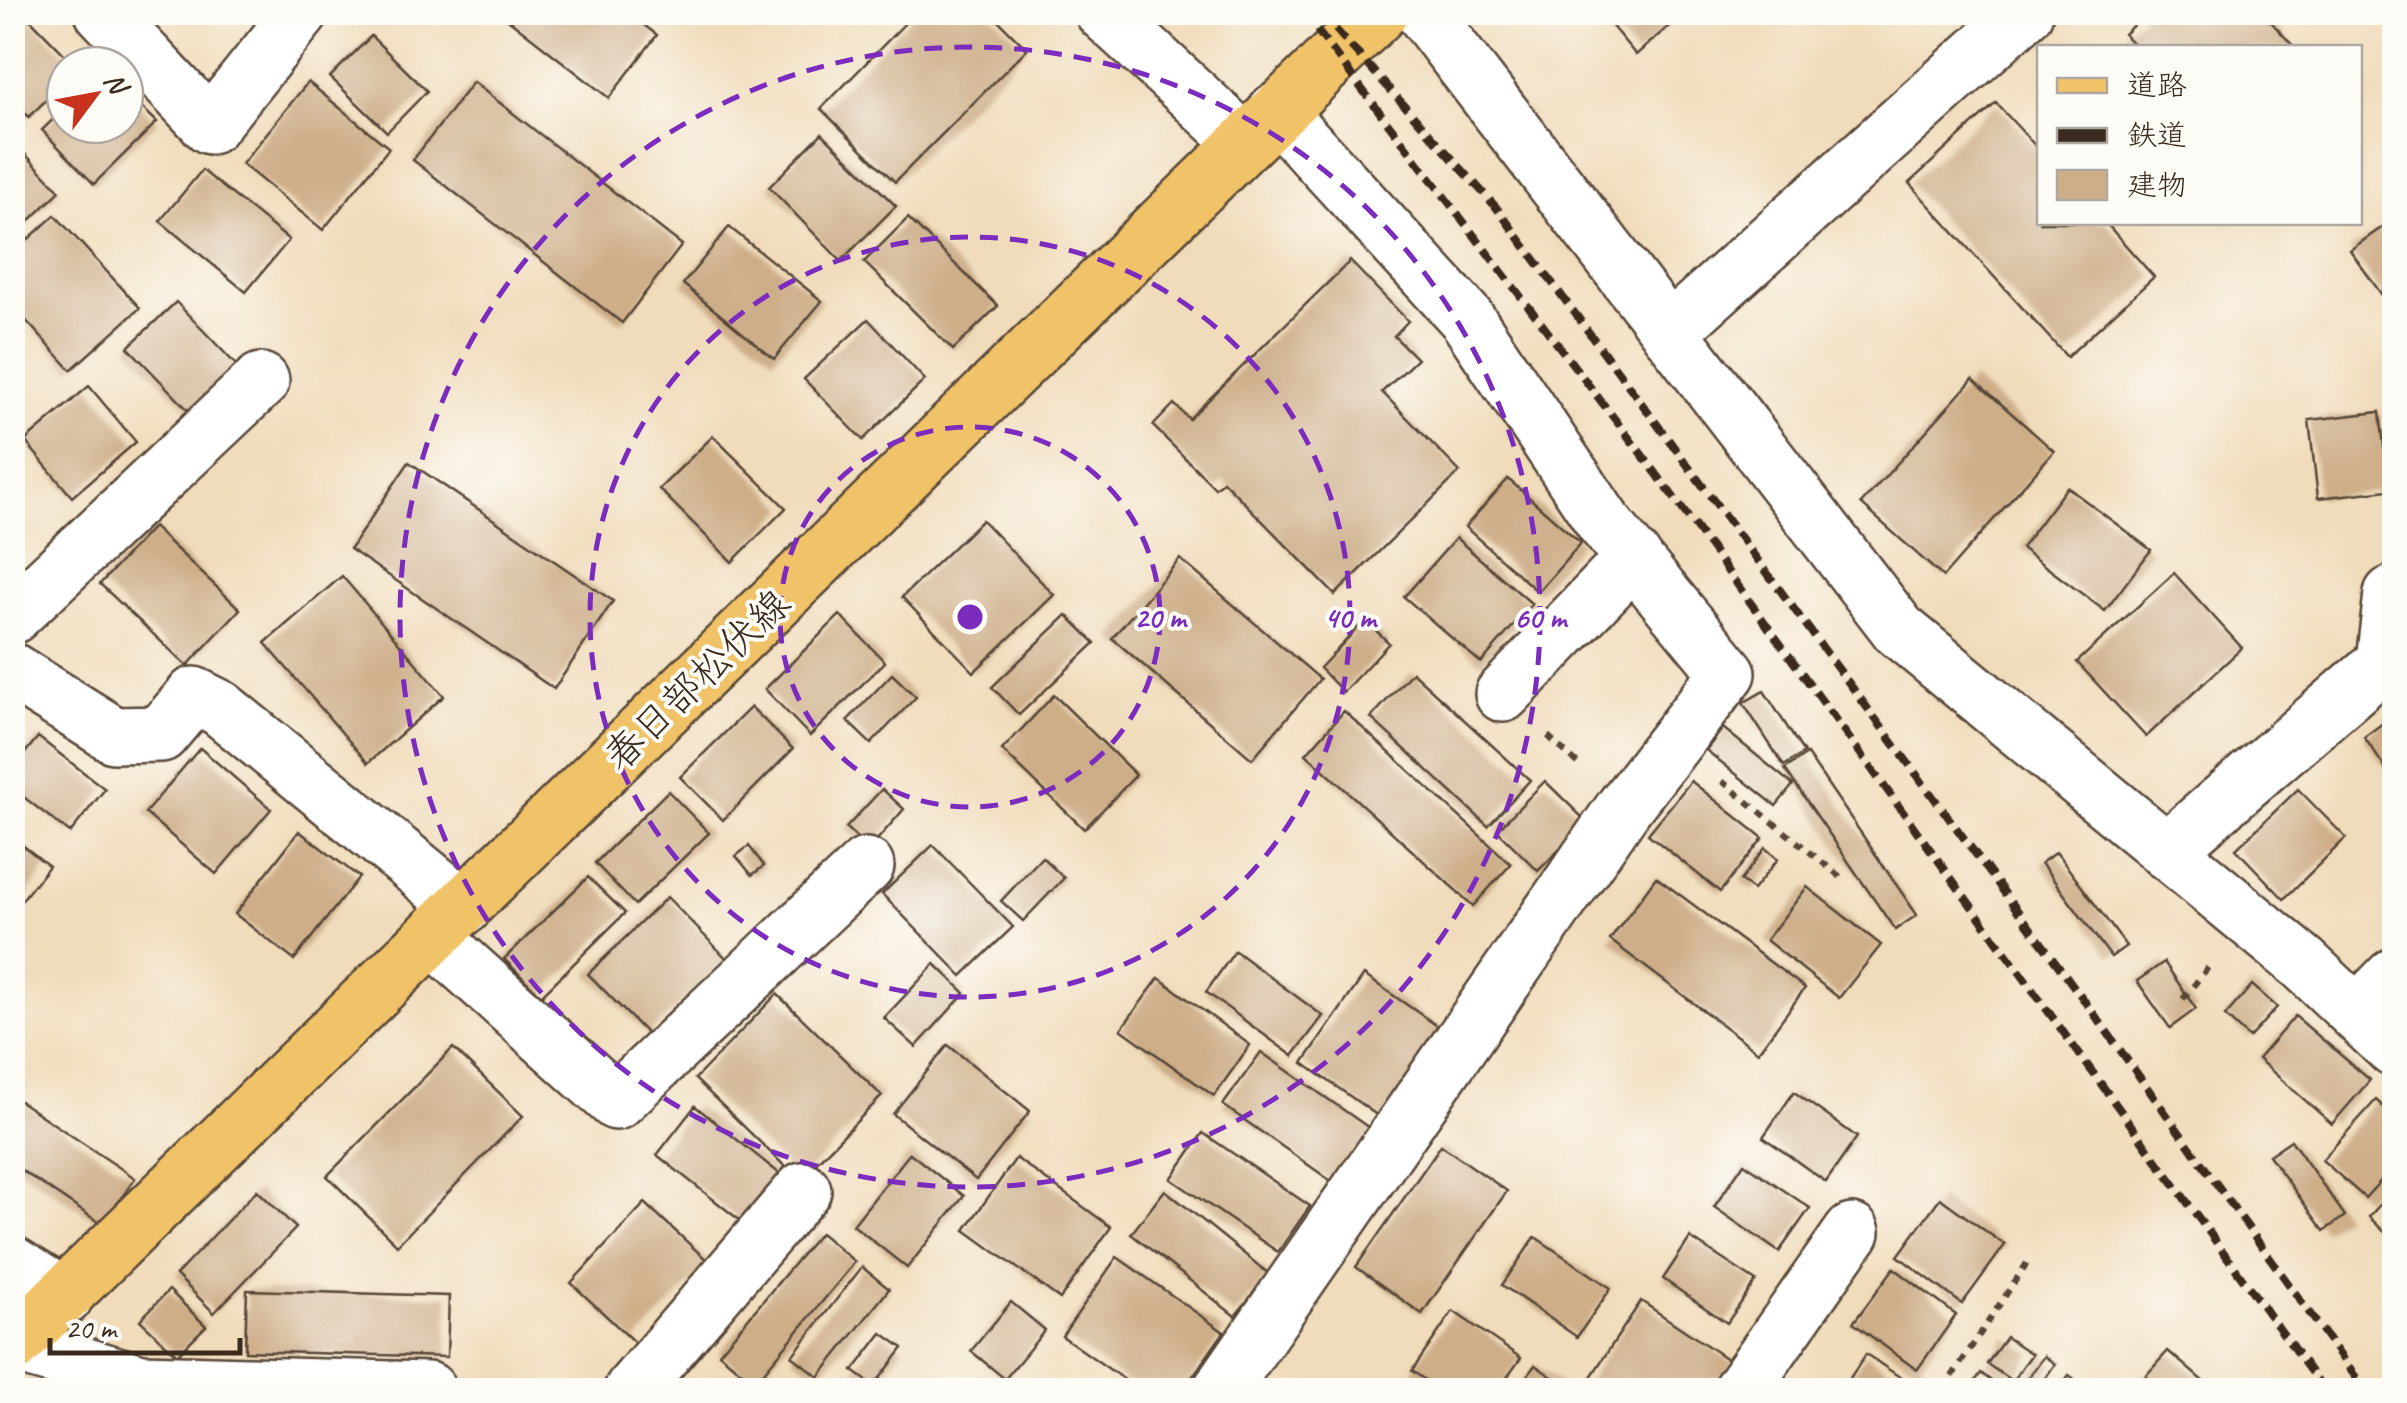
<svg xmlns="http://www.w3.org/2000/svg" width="2407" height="1403" font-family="Caveat,'Klee One',sans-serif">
	<rect width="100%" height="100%" fill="#fdfcf7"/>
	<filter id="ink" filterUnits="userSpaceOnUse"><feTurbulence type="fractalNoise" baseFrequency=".01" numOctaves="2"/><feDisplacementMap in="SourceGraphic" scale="20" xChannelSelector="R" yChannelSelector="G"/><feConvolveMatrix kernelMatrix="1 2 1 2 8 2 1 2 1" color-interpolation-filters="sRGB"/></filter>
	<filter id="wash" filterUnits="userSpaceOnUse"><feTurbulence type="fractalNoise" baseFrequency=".0048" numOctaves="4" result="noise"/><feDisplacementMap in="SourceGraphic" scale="40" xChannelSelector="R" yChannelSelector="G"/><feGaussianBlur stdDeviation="2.25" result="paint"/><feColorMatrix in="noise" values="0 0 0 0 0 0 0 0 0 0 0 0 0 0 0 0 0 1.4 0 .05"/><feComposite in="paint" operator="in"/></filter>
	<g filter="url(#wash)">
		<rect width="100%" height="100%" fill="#f0dcbb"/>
		<g id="blocks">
			<g fill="#cdae89">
				<path d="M507,12H627L657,35L609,98L504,16Z"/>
				<path d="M916,12H990L1027,49L895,182L821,109Z"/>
				<path d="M1600,12H1685L1636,55Z"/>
				<path d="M2147,12H2262L2295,48H2137L2124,34Z"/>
				<path d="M25,14L75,65H65V81L29,117L12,100V26Z"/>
				<path d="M371,36L427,91L387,132L330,77Z"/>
				<path d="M308,82L389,148L323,230L242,164Z"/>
				<path d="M473,82L682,245L622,323L413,160Z"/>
				<path d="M125,91L157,122L94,184L42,130L65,108V125H125Z"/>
				<path d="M1996,103L2040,151V222H2105L2154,277L2067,357L1909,183Z"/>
				<path d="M822,133L896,206L841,261L769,187Z"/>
				<path d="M12,140L60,191L19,231L12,224Z"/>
				<path d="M202,170L289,240L246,292L160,221Z"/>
				<path d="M55,215L140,308L71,370L12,305V254Z"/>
				<path d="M908,218L998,306L953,350L864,262Z"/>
				<path d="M2394,219V312L2350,250Z"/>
				<path d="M729,227L822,301L774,359L683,284Z"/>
				<path d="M1350,261L1408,321L1394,336L1417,359L1382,392L1460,472L1335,595L1223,481L1215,488L1153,426L1174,404L1189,419Z"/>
				<path d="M176,302L240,369L192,414L128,347Z"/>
				<path d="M868,319L925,380L863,440L804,379Z"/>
				<path d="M1973,379L2054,451L1943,577L1861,504Z"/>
				<path d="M89,386L136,442L72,497L25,441Z"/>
				<path d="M2380,412L2389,490L2318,498L2309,420Z"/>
				<path d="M713,436L786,508L732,562L659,489Z"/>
				<path d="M409,462L613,601L554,689L350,549Z"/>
				<path d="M1508,479L1581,543L1538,592L1465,527Z"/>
				<path d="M2067,487L2151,550L2105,611L2021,548Z"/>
				<path d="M982,520L1054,595L974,672L902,597Z"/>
				<path d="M153,527L240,609L187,666L100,584Z"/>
				<path d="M1456,538L1532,604L1481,663L1404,597Z"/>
				<path d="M1180,559L1320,679L1252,759L1112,638Z"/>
				<path d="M2174,573L2242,648L2146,737L2077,662Z"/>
				<path d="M342,576L444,696L368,763L265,643Z"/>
				<path d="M840,615L885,662L810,736L765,689Z"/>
				<path d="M1067,615L1095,643L1019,715L992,687Z"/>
				<path d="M1365,620L1389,643L1343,692L1320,668Z"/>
				<path d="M1412,672L1530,780L1488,826L1371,718Z"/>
				<path d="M892,674L916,697L871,744L847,721Z"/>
				<path d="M1764,691L1804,753L1784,766L1743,703Z"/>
				<path d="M1054,695L1136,775L1084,829L1002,750Z"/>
				<path d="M751,707L793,749L723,820L680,777Z"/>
				<path d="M1344,711L1511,864L1473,906L1306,754Z"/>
				<path d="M2394,715V781L2364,737Z"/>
				<path d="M1723,728L1793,785L1776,806L1706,750Z"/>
				<path d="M38,737L105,789L70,833L12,788V769Z"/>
				<path d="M200,748L271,809L216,874L145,813Z"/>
				<path d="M1807,754L1917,915L1895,930L1785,769Z"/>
				<path d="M1545,781L1587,822L1538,871L1497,830Z"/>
				<path d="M1691,781L1763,838L1720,892L1648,834Z"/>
				<path d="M882,789L904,809L869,849L846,828Z"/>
				<path d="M2298,789L2346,838L2284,899L2236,849Z"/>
				<path d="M668,791L709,833L635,905L595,863Z"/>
				<path d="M299,831L359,877L294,960L235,914Z"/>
				<path d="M12,837L49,866L17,906L12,902Z"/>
				<path d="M933,845L1013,927L962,976L882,894Z"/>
				<path d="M749,846L764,866L752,875L736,856Z"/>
				<path d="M1765,848L1778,859L1753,890L1740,881Z"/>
				<path d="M2056,852L2126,946L2111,957L2041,863Z"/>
				<path d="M1042,857L1064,878L1023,921L1001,901Z"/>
				<path d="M588,877L625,913L541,996L504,959Z"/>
				<path d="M1656,877L1805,988L1758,1052L1610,940Z"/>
				<path d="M1807,887L1881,945L1839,998L1766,940Z"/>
				<path d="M667,897L727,959L648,1035L588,974Z"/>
				<path d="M1235,951L1323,1016L1293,1056L1206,992Z"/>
				<path d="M2164,962L2196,1009L2170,1028L2137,981Z"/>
				<path d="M935,964L965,993L916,1047L884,1018Z"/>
				<path d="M1364,975L1446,1032L1385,1121L1303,1063Z"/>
				<path d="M1159,978L1250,1045L1214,1096L1121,1029Z"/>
				<path d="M2252,985L2277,1007L2249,1038L2225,1016Z"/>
				<path d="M777,994L882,1096L799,1180L695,1079Z"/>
				<path d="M2295,1016L2370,1080L2332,1124L2258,1059Z"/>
				<path d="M948,1045L1030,1111L976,1180L893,1114Z"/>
				<path d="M453,1048L523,1116L397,1245L327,1176Z"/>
				<path d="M1261,1052L1372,1130L1334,1183L1223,1105Z"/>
				<path d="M1794,1092L1857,1137L1826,1182L1763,1137Z"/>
				<path d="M12,1096L135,1178L103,1225L12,1164Z"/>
				<path d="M2376,1100L2394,1117V1166L2365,1198L2322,1160Z"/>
				<path d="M695,1106L785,1178L747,1226L657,1155Z"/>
				<path d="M1203,1133L1310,1206L1278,1252L1171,1179Z"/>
				<path d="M2291,1140L2345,1216L2324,1231L2269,1155Z"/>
				<path d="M1441,1145L1507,1191L1422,1314L1356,1267Z"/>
				<path d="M910,1153L964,1196L907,1268L853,1225Z"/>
				<path d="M1016,1158L1111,1227L1060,1299L965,1230Z"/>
				<path d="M1744,1163L1810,1208L1779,1252L1714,1207Z"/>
				<path d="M2394,1189V1241L2369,1217Z"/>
				<path d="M257,1190L296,1228L214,1313L176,1275Z"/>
				<path d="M1165,1190L1269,1274L1235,1316L1131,1234Z"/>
				<path d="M1940,1198L2005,1245L1962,1304L1898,1256Z"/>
				<path d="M645,1203L710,1263L635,1343L571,1283Z"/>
				<path d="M820,1233L855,1262L755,1383L719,1353Z"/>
				<path d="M1535,1237L1611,1288L1577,1337L1502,1285Z"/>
				<path d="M1690,1238L1756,1281L1727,1323L1663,1279Z"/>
				<path d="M1117,1257L1224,1332L1183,1390H1139L1062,1336Z"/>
				<path d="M862,1267L889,1289L819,1377L792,1356Z"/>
				<path d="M1894,1268L1956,1315L1917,1370L1853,1323Z"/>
				<path d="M169,1290L206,1326L177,1355L140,1320Z"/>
				<path d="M247,1290L449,1296L447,1357L245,1351Z"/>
				<path d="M1641,1301L1733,1363L1715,1390L1583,1389Z"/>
				<path d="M1011,1302L1045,1330L1005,1379L971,1351Z"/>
				<path d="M1453,1311L1521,1358L1498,1390H1440L1412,1371Z"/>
				<path d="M882,1333L903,1348L874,1386L853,1371Z"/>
				<path d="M2006,1337L2032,1354L2012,1381L1987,1364Z"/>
				<path d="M2168,1351L2211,1388L2208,1390H2133Z"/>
				<path d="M1866,1354L1910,1384L1906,1390H1842Z"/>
				<path d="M2044,1356L2055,1364L2037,1390L2025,1382Z"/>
				<path d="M1535,1365L1562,1384L1557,1390H1517Z"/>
				<path d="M1981,1373L2003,1390H1969Z"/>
				<path d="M2069,1375L2089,1390H2058Z"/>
			</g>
		</g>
	</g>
	<g filter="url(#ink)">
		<use href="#blocks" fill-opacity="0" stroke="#564536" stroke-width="2.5"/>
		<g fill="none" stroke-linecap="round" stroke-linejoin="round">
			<defs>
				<g id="minor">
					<path d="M103,12L210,126L301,12"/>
					<path d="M1103,12L1244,142"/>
					<path d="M1423,12L1899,630L2304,964L2394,1049"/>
					<path d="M1669,332L2025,12"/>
					<path d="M12,616L261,381"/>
					<path d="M12,671L114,735L161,734L194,695L220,708L464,907"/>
					<path d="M1503,694L1634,558"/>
					<path d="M2166,851L2384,662L2392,594"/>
					<path d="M434,938L616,1102L866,866"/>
					<path d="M2358,1013L2394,976"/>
					<path d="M12,1264L65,1297"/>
					<path d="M13,1345L141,1382L428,1390"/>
					<path d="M632,1390L803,1190"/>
					<path d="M1221,1390L1624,807L1728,673L1604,523L1467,319L1276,111"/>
					<path d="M1741,1390L1852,1232"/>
				</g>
				<path id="major" d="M12,1346L1380,12"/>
			</defs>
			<use href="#minor" stroke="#564536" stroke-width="60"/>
			<use href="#major" stroke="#564536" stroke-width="60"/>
			<g stroke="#564536" stroke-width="6" stroke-dasharray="8 8" stroke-linecap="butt">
				<path d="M1548,736L1579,765"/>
				<path d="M1722,781L1843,879"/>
				<path d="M2183,999L2210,965"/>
				<path d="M1943,1390L2029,1260"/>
			</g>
			<use href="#minor" stroke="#fff" stroke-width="55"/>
			<use href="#major" stroke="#f1c369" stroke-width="55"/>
			<g stroke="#3b2a1e" stroke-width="8" stroke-dasharray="15 8" stroke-linecap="butt">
				<path d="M1303,12L1656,473L2324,1390"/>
				<path d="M1320,12L1496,207L2092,1011L2365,1390"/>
			</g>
		</g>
	</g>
	<g fill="none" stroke="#7b2cbf" stroke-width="5" stroke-dasharray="18 12">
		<circle cx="970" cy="617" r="190"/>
		<circle cx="970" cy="617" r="380"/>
		<circle cx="970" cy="617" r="570"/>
	</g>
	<g text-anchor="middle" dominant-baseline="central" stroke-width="8" stroke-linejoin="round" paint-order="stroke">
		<g font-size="40" fill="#3b2a1e" stroke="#fdfcf7">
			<text transform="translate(697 680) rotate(-44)">春日部松伏線</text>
		</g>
	</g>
	<circle cx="970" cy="617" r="15" fill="#7b2cbf" stroke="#fdfcf7" stroke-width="5"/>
	<g font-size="30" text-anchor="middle" font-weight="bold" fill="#7b2cbf" stroke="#fdfcf7" stroke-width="8" stroke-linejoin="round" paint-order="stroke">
		<text x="1160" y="628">20 m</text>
		<text x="1350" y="628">40 m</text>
		<text x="1540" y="628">60 m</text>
	</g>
	<rect width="2407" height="1403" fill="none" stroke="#fdfcf7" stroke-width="50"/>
	<rect x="2037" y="45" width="325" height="180" fill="#fdfcf7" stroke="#afa8a0" stroke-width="2.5"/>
	<rect x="2057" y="78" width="50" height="15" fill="#f1c369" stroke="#afa8a0" stroke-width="2.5"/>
	<text x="2127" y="95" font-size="30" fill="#3b2a1e">道路</text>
	<rect x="2057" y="128" width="50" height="15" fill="#3b2a1e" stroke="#afa8a0" stroke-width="2.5"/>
	<text x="2127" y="145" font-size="30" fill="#3b2a1e">鉄道</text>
	<rect x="2057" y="170" width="50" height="30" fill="#cdae89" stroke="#afa8a0" stroke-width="2.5"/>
	<text x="2127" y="195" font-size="30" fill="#3b2a1e">建物</text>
	<g transform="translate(95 95) rotate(58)"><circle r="48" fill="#fdfcf7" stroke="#afa8a0" stroke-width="2.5"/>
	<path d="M0-8L18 38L0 25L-18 38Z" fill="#c8321e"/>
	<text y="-15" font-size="28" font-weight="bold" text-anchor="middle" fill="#3b2a1e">N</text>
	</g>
	<path d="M50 1338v15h190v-15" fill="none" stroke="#3b2a1e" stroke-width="5"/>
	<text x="65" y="1338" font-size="30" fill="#3b2a1e" stroke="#fdfcf7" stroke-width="8" paint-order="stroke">20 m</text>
</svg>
